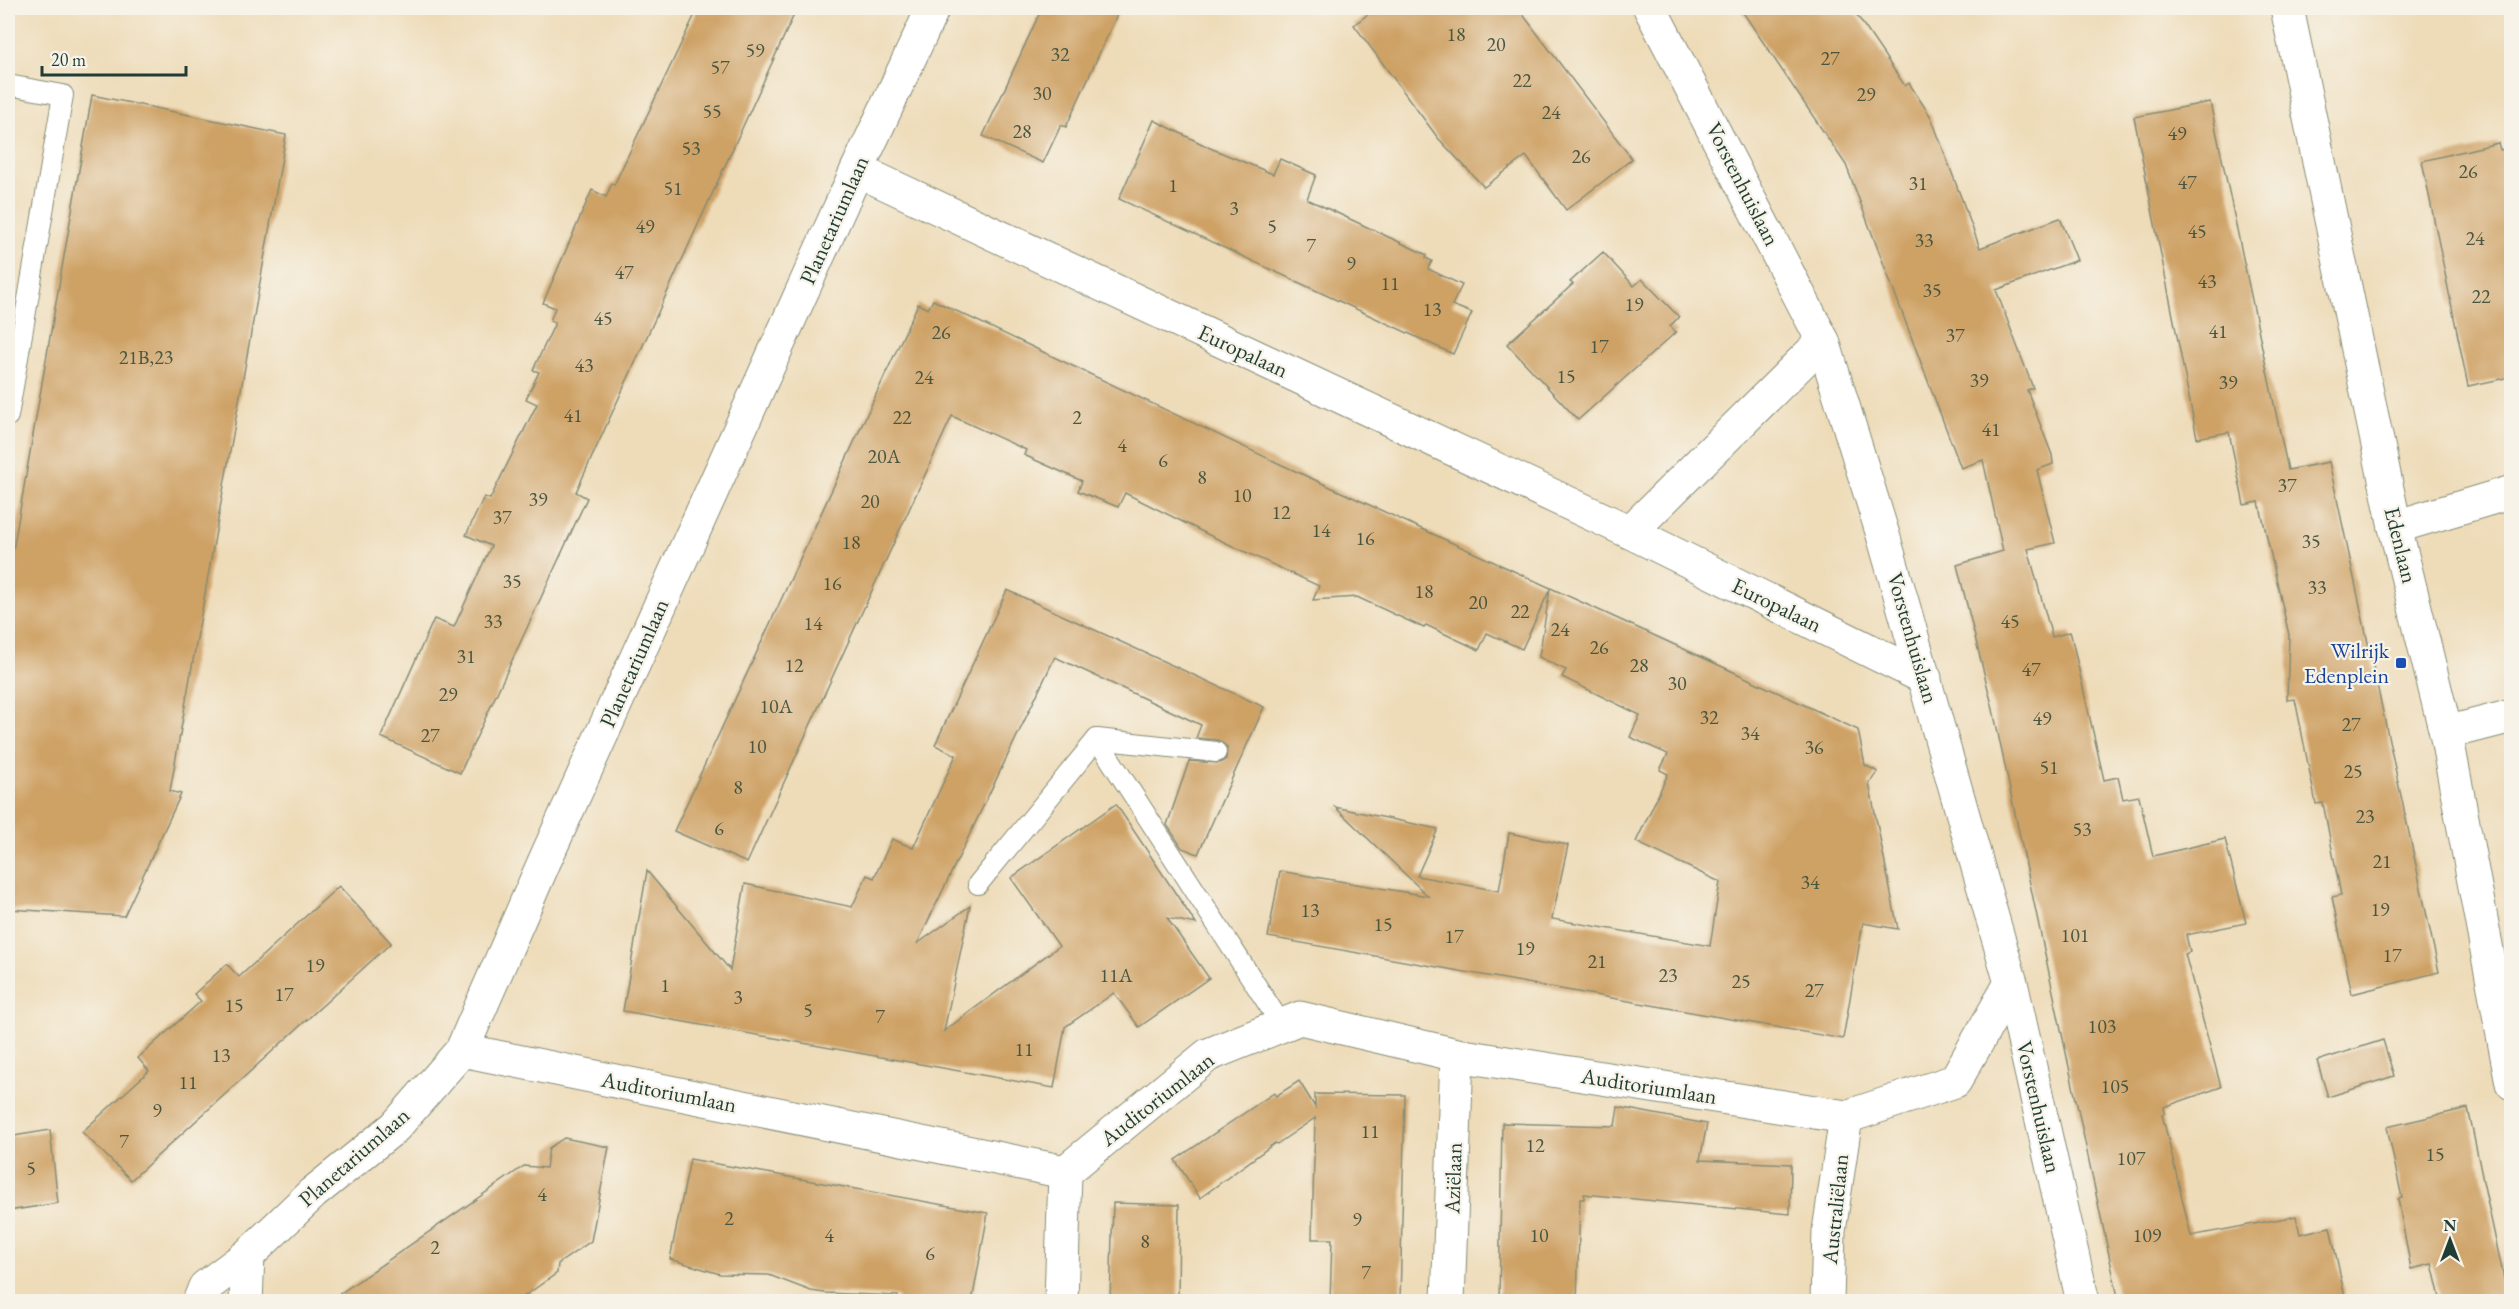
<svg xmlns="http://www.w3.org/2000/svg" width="2519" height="1309" font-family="'EB Garamond',serif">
	<rect width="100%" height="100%" fill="#f7f3e8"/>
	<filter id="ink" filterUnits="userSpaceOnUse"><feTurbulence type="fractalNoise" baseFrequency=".0167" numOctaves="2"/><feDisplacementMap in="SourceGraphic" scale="12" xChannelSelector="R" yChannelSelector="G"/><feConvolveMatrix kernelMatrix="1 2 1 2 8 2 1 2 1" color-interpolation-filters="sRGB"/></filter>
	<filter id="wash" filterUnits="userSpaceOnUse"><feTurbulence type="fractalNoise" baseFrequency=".008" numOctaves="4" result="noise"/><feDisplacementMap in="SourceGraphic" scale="24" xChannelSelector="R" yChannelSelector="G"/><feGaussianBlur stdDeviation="1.35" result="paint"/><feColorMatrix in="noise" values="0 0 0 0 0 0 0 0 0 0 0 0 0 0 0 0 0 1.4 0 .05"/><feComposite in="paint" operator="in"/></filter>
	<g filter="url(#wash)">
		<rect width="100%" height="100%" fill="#eedcb9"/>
		<g id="blocks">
			<g fill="#cea165">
				<path d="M698,8H797L576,492L587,498L460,773L381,737L434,619L454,627L491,546L466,535L484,497L490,499L537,404L526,399L539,372L533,370L555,323L550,321L555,308L543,303L592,190L606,197L612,183L614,185Z"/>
				<path d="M1042,8H1120L1066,127L1061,125L1043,163L983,136Z"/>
				<path d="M1376,8H1518L1632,159L1566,210L1526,156L1484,187L1438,138L1354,25Z"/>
				<path d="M1740,8H1852L1905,86L1909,83L1931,117L1980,248L2060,218L2077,260L1996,290L2033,388L2027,390L2052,455L2053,464L2037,470L2055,543L2028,549L2052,637L2070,632L2071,635L2104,780L2118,777L2123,799L2139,796L2153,856L2225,839L2246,923L2186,935L2190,952L2185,954L2221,1087L2164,1107L2165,1113L2162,1114L2191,1236L2296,1216L2300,1234L2330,1227L2346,1302H2119L1992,705L1957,565L2003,551L1983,460L1961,468L1846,165Z"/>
				<path d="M92,95L286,135L170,791L181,794L124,916L8,909V579Z"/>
				<path d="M2210,102L2288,470L2329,462L2439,972L2352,994L2332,897L2341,895L2323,803L2316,804L2295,699L2287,700L2289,635L2259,502L2244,505L2229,432L2197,438L2134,117Z"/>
				<path d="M1154,120L1210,148L1273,174L1280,159L1316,175L1307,199L1427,255L1426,258L1432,261L1428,269L1462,285L1452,305L1472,313L1453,354L1119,199Z"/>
				<path d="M2498,143L2500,150L2511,148V377L2468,386L2422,161Z"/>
				<path d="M1603,252L1634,286L1642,279L1679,317L1670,326L1676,332L1578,420L1507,344L1573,284L1570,282Z"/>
				<path d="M933,300L1280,464L1710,661L1858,730L1865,765L1878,772L1869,783L1898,929L1863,923L1843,1039L1268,937L1280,871L1428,896L1335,807L1438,829L1417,876L1499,891L1509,833L1568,845L1552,919L1710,946L1720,882L1636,842L1668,774L1660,770L1668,754L1630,737L1640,715L1562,677L1566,670L1539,657L1550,589L1522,649L1487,633L1479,650L1426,625L1424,628L1357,597L1313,600L1319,586L1209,535L1125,493L1118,507L1078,491L1082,481L1024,455L1026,450L952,416L747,863L674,831L918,304L928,309Z"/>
				<path d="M1007,590L1264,707L1198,854L1182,848L1167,825L1189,761L1220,763L1226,759L1227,747L1218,740L1196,738L1201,725L1055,657L917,944L970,906L944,1031L1059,946L1011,878L1116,804L1196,924L1167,918L1209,978L1139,1027L1114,993L1065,1027L1054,1088L623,1011L647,871L730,970L745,884L852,907L867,875L874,878L892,839L913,848L956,755L935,745Z"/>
				<path d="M339,886L391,943L131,1180L82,1132L149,1071L138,1058L201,1001L194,994L227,964L239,977Z"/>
				<path d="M2383,1040L2394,1076L2328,1097L2317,1061Z"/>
				<path d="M1299,1081L1315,1107V1094L1405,1095L1400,1302H1330L1332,1239H1312L1315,1118L1277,1144L1275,1143L1200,1198L1175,1160L1274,1093L1276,1096Z"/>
				<path d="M1618,1107L1707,1124L1700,1160L1791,1164L1790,1214L1584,1194V1199H1580L1577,1302H1499L1502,1123L1615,1126Z"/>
				<path d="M2468,1108L2483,1181L2509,1302H2441L2432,1264L2411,1269L2398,1199L2402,1198L2387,1127Z"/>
				<path d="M50,1130L58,1203L8,1211V1137Z"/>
				<path d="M564,1138L609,1147L591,1241L558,1264L557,1273L516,1302H328L524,1166L546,1168L549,1148Z"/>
				<path d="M690,1159L988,1213L972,1302H897L898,1296L825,1293L811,1291L769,1275L720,1274L670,1259Z"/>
				<path d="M1113,1203L1179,1205L1178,1302H1110Z"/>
			</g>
		</g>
	</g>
	<g filter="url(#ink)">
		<use href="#blocks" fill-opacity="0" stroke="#868c76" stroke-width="1.5"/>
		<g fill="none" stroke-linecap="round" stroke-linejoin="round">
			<defs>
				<g id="lane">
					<path d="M8,85L63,95L8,416"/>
					<path d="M1097,739L1216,752"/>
					<path d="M978,884L1097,739L1281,1024"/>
				</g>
				<g id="street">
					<path d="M1650,8L1823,341L1883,535L2011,983L2083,1302"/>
					<path d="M2287,8L2395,527L2446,733L2512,1083"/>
					<path d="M857,170L1630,532L1925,678"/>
					<path d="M2395,527L2512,492"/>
					<path d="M1630,532L1823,341"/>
					<path d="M2446,733L2512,716"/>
					<path d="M462,1050L1065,1172L1208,1055L1300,1018L1457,1055L1846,1117L1955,1081L2011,983"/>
					<path d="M199,1302L205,1287L248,1255L313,1193L395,1127L462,1050L545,860L857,170L933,8"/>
					<path d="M246,1302L248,1255"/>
					<path d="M1061,1302L1065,1172"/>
					<path d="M1448,1302L1457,1055"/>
					<path d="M1827,1302L1829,1231L1846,1117"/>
				</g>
			</defs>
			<use href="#lane" stroke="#868c76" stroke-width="22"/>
			<use href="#street" stroke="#868c76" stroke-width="35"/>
			<use href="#lane" stroke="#fff" stroke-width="20"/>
			<use href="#street" stroke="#fff" stroke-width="33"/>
		</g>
	</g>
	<rect fill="#1a4fb4" stroke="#f7f3e8" stroke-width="2" x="2395" y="657" width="12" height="12" rx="3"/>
	<g text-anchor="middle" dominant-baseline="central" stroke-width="4.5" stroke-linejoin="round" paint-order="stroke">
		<g font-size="20" fill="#4b5640">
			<text x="1456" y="34">18</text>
			<text x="1496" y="44">20</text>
			<text x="755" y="50">59</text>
			<text x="1060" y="54">32</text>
			<text x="1830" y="58">27</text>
			<text x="720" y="67">57</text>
			<text x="1522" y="80">22</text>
			<text x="1042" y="93">30</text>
			<text x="1866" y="94">29</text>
			<text x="712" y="111">55</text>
			<text x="1551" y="112">24</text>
			<text x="1022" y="131">28</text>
			<text x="2177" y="133">49</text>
			<text x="691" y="148">53</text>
			<text x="1581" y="156">26</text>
			<text x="2468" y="171">26</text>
			<text x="2187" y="182">47</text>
			<text x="1918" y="183">31</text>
			<text x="1173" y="185">1</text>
			<text x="673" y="188">51</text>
			<text x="1234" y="208">3</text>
			<text x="645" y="226">49</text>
			<text x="1272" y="226">5</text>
			<text x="2197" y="231">45</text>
			<text x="2475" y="238">24</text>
			<text x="1924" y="240">33</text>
			<text x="1311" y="245">7</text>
			<text x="1351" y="263">9</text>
			<text x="624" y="272">47</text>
			<text x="2207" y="281">43</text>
			<text x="1390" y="283">11</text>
			<text x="1932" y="290">35</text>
			<text x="2481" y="296">22</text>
			<text x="1634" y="304">19</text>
			<text x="1432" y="309">13</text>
			<text x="603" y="318">45</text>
			<text x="2218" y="331">41</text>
			<text x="941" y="332">26</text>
			<text x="1955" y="335">37</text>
			<text x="1599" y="346">17</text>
			<text x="146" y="357">21B,23</text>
			<text x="584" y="365">43</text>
			<text x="1566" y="376">15</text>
			<text x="924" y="377">24</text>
			<text x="1979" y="380">39</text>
			<text x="2228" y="382">39</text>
			<text x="573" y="415">41</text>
			<text x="902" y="417">22</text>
			<text x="1077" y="417">2</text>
			<text x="1991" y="429">41</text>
			<text x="1122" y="445">4</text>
			<text x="884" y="456">20A</text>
			<text x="1163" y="460">6</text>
			<text x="1202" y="477">8</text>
			<text x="2287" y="485">37</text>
			<text x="1242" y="495">10</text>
			<text x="538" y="499">39</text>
			<text x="870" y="501">20</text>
			<text x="1281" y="512">12</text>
			<text x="502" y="517">37</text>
			<text x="1321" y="530">14</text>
			<text x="1365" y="538">16</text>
			<text x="2311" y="541">35</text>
			<text x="851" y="542">18</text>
			<text x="512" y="581">35</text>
			<text x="832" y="583">16</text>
			<text x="2317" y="587">33</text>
			<text x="1424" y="591">18</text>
			<text x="1478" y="602">20</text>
			<text x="1520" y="611">22</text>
			<text x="493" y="621">33</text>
			<text x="2010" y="621">45</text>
			<text x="813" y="623">14</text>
			<text x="1560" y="629">24</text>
			<text x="1599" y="647">26</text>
			<text x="466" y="656">31</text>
			<text x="794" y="665">12</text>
			<text x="1639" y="665">28</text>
			<text x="2031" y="669">47</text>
			<text x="1677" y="683">30</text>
			<text x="448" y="694">29</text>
			<text x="776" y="706">10A</text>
			<text x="1709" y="717">32</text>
			<text x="2042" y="718">49</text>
			<text x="2351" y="724">27</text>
			<text x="1750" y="733">34</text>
			<text x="430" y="735">27</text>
			<text x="757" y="746">10</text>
			<text x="1814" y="747">36</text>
			<text x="2049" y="767">51</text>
			<text x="2353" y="771">25</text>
			<text x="738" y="787">8</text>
			<text x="2365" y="816">23</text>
			<text x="719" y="828">6</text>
			<text x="2082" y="829">53</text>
			<text x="2382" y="861">21</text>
			<text x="1810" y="882">34</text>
			<text x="2380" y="909">19</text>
			<text x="1310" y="910">13</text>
			<text x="1383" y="924">15</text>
			<text x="2075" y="935">101</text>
			<text x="1454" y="936">17</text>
			<text x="1525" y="948">19</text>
			<text x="2392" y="955">17</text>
			<text x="1597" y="961">21</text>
			<text x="315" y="965">19</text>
			<text x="1116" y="975">11A</text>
			<text x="1668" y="975">23</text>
			<text x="1741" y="981">25</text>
			<text x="665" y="985">1</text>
			<text x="1814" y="990">27</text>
			<text x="284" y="994">17</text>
			<text x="738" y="997">3</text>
			<text x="234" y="1005">15</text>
			<text x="808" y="1010">5</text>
			<text x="880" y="1016">7</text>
			<text x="2102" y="1026">103</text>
			<text x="1024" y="1049">11</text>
			<text x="221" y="1055">13</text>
			<text x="188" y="1082">11</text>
			<text x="2115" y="1086">105</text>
			<text x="157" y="1110">9</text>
			<text x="1370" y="1131">11</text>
			<text x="124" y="1141">7</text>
			<text x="1535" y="1145">12</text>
			<text x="2435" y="1154">15</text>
			<text x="2131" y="1158">107</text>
			<text x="31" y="1168">5</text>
			<text x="542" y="1194">4</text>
			<text x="729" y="1218">2</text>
			<text x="1357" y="1219">9</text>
			<text x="829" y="1235">4</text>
			<text x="1539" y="1235">10</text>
			<text x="2147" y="1235">109</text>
			<text x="1145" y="1241">8</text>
			<text x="435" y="1247">2</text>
			<text x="930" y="1253">6</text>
			<text x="1366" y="1272">7</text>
		</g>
		<g font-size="22" fill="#1f3d34" stroke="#f7f3e8">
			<text transform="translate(1743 184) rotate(63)">Vorstenhuislaan</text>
			<text transform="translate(834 220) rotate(-66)">Planetariumlaan</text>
			<text transform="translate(1243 351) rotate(25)">Europalaan</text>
			<text transform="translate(2401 545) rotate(76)">Edenlaan</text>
			<text transform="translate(1777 605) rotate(26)">Europalaan</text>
			<text transform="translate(1913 638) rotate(74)">Vorstenhuislaan</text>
			<text transform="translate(634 663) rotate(-66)">Planetariumlaan</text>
			<text transform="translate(1649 1086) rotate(9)">Auditoriumlaan</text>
			<text transform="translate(669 1092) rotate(11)">Auditoriumlaan</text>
			<text transform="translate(1157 1099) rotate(-38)">Auditoriumlaan</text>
			<text transform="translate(2039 1107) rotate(77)">Vorstenhuislaan</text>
			<text transform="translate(354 1157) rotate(-41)">Planetariumlaan</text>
			<text transform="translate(1453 1178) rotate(-88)">Aziëlaan</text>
			<text transform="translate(1835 1209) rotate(-84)">Australiëlaan</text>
		</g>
		<g font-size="22" fill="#164399" stroke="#f7f3e8" text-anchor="end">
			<text x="2389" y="650">Wilrijk<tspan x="2389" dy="25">Edenplein</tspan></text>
		</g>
	</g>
	<rect width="2519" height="1309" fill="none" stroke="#f7f3e8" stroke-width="30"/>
	<g transform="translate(2450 1240)" stroke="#f7f3e8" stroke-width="4.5" paint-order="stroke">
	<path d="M0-4.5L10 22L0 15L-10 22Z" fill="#1f3d34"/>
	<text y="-9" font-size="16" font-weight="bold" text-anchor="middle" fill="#1f3d34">N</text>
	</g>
	<path d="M42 66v9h144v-9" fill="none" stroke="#1f3d34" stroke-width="3"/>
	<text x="51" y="66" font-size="18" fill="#1f3d34" stroke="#f7f3e8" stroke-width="4.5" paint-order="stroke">20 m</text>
</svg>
